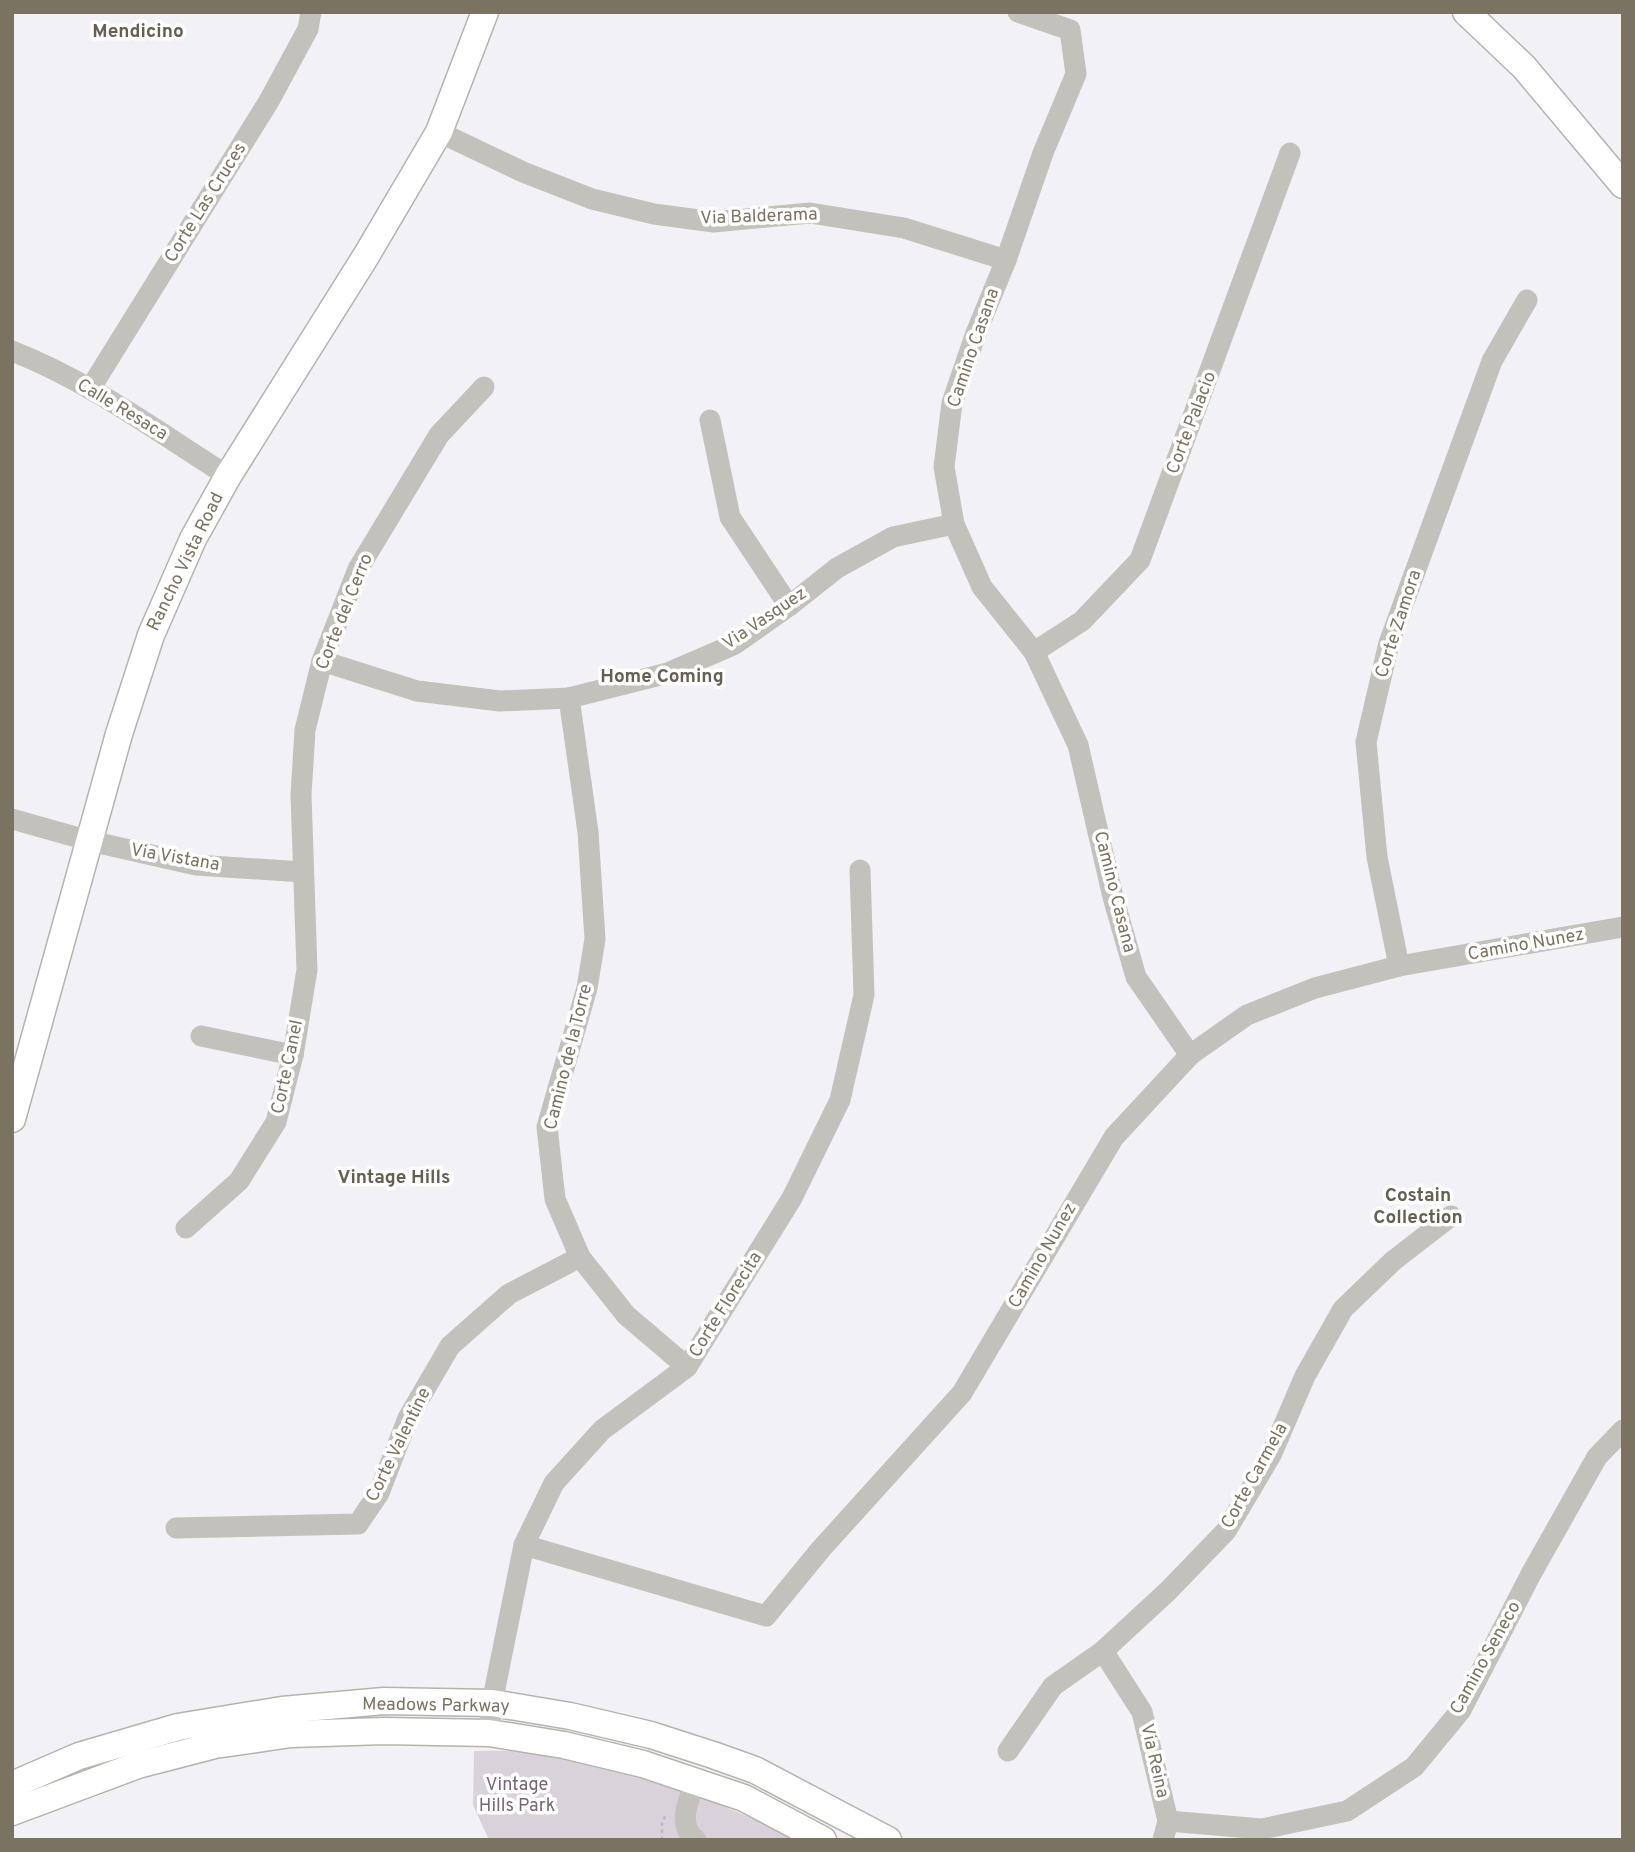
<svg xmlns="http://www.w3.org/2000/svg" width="1635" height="1852" font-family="Overpass,sans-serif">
	<rect width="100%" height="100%" fill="#f2f1f5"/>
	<path fill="#dad2db" d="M474,1751C492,1751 511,1750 528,1753C622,1766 715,1799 800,1840H489L473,1805Z"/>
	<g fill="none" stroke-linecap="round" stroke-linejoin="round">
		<defs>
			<g id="major">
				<path d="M1466,12L1524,67L1623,185"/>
				<path d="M12,1119L119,734L151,635L193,539L228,476L366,256L439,132L485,12"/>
				<path d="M12,1785L79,1756L178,1727L282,1710L384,1701L492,1703L570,1716L651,1735L713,1755L755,1770L888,1840"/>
				<path d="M12,1812L138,1765L215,1745L291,1734L384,1731L489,1733L564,1745L643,1764L744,1798L823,1840"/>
			</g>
		</defs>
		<use href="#major" stroke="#b6b3ad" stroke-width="29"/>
		<path stroke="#bbbab6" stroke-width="2.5" stroke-dasharray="3.5 3.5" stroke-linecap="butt" d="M662,1840V1822L666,1815"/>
		<g stroke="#c3c1bb" stroke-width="21">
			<path d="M1018,12L1070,30L1076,74L1043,153L1006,260L976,333L952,403L944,467L954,524L982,587L1034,652L1078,745L1113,897L1136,977L1190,1055"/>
			<path d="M439,132L523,172L592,199L654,214L714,222L810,213L904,228L1006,260"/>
			<path d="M12,351C89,381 158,432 228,476"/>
			<path d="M90,389L269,101L308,29L311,12"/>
			<path d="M710,420L730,517L789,606"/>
			<path d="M1034,652L1082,621L1140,560L1290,153"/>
			<path d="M322,661L417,691L500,701L569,698L668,673L735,644L789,606L837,568L893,537L954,524"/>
			<path d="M569,698L588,832L595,939L587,988L547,1127L555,1199L580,1257L626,1315L687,1367"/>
			<path d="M12,819L90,841L196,865L303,872"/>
			<path d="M1399,966L1377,857L1366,742L1389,643L1492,361L1527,300"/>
			<path d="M201,1036L293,1055"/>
			<path d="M186,1228L239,1181L276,1122L293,1055L307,970L301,795L305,730L322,661L358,569L439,435L484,387"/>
			<path d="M176,1528L358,1524L379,1493L408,1418L450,1346L509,1294L580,1257"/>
			<path d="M524,1545L766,1616L821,1549L962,1393L1114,1137L1190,1055L1247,1015L1315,988L1399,966L1623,927"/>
			<path d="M1103,1651L1142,1712L1168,1821L1163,1840"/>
			<path d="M489,1733L492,1703L524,1545L554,1483L602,1430L687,1367L792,1198L840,1100L864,995L860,870"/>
			<path d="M1008,1751L1053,1686L1103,1651L1168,1591L1226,1531L1271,1455L1305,1376L1343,1309L1393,1261L1451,1216"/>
			<path d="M695,1781C689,1800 676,1825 696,1840"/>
			<path d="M1168,1821L1262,1829L1347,1811L1414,1767L1461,1710L1531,1574L1597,1457L1623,1430"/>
		</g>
		<use href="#major" stroke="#fff" stroke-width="26"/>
	</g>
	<g text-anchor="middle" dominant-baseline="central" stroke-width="7" stroke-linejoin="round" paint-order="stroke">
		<g font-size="18" fill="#7b7361" stroke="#fff">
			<text transform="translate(206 203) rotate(-58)">Corte Las Cruces</text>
			<text transform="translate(759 217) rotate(-2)">Via Balderama</text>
			<text transform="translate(974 348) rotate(-71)">Camino Casana</text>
			<text transform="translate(122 410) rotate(31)">Calle Resaca</text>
			<text transform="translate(1192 423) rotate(-69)">Corte Palacio</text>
			<text transform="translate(186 562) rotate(-64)">Rancho Vista Road</text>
			<text transform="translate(345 612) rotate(-68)">Corte del Cerro</text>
			<text transform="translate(765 619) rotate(-34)">Via Vasquez</text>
			<text transform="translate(1399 624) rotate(-72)">Corte Zamora</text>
			<text transform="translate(175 858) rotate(10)">Via Vistana</text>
			<text transform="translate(1114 892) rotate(76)">Camino Casana</text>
			<text transform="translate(1526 945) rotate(-10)">Camino Nunez</text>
			<text transform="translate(569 1057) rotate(-76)">Camino de la Torre</text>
			<text transform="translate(288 1067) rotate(-78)">Corte Canel</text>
			<text transform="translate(1043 1256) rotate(-60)">Camino Nunez</text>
			<text transform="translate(726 1305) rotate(-58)">Corte Florecita</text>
			<text transform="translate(399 1445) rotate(-64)">Corte Valentine</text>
			<text transform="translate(1255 1476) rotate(-61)">Corte Carmela</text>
			<text transform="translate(1486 1658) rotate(-61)">Camino Seneco</text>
			<text transform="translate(436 1706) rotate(1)">Meadows Parkway</text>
			<text transform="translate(1154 1761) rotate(77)">Via Reina</text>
		</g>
		<g font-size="18" fill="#786377" stroke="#fff">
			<text x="517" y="1785">Vintage<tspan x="517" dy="21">Hills Park</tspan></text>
		</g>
		<g font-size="19" font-weight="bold" fill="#666052" stroke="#fff">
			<text x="138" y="32">Mendicino</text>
			<text x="662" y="677">Home Coming</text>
			<text x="394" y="1178">Vintage Hills</text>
			<text x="1418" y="1196">Costain<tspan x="1418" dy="22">Collection</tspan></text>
		</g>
	</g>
	<rect width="1635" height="1852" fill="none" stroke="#7b7361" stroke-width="28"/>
</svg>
